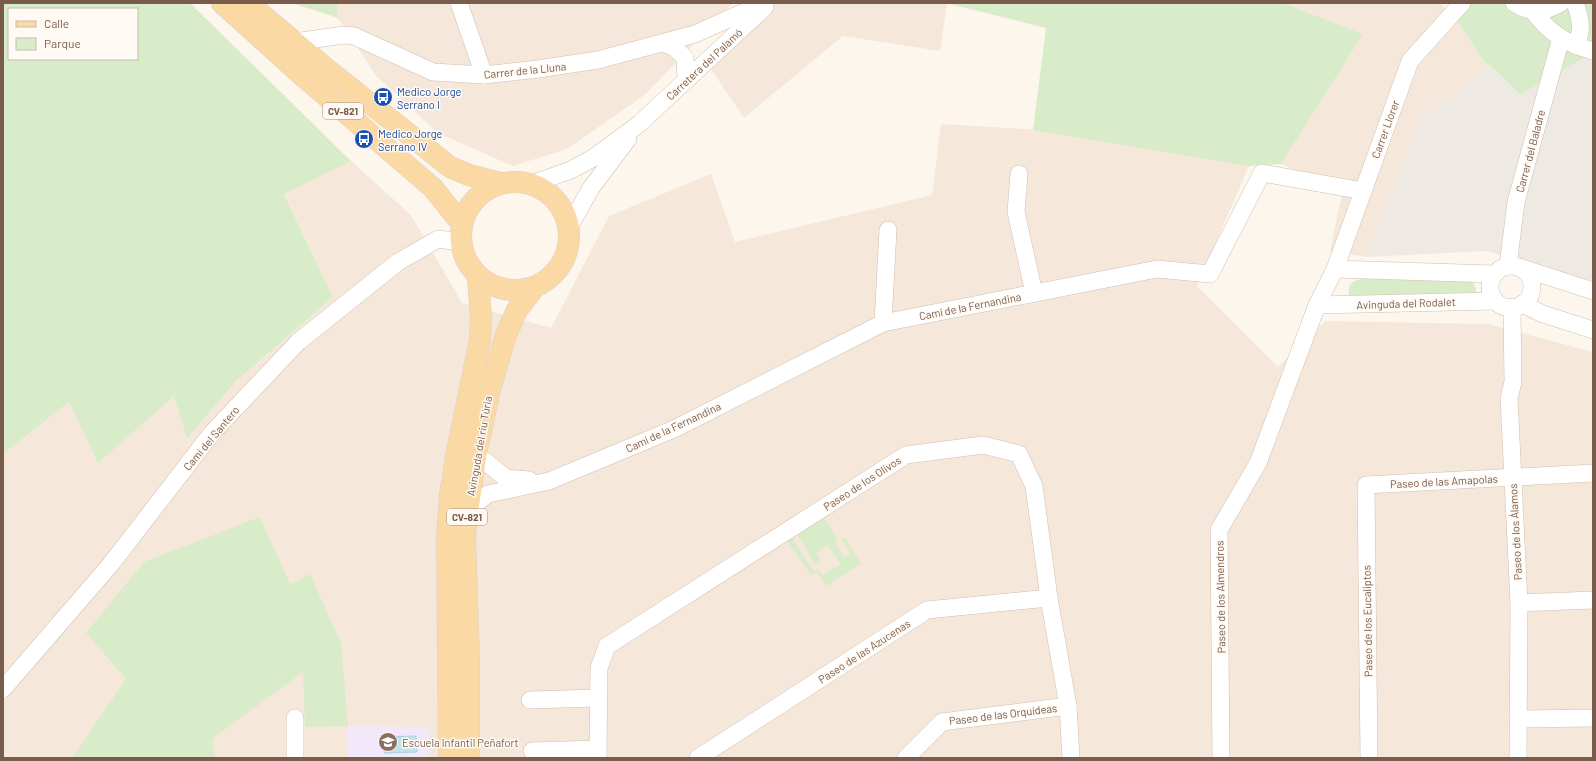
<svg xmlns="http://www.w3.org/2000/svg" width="1596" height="761" font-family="Barlow,sans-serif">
	<rect width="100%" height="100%" fill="#fdf6ec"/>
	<g fill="#f5e8da">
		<path d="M337,3H733L646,94L567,149L513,166L438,133L377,77L338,18Z"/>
		<path d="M769,3H947L940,51L843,36L744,118L706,62Z"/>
		<path d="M1283,3H1440L1458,22L1484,62L1491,66L1419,120L1367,257L1330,251L1343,189L1281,164L1362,34Z"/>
		<path d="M941,124L1210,140L1249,166L1197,286L1278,367L1325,321L1488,324L1593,352V758H3V454L69,402L174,395L187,439L236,381L333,297L284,193L351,161L411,215L462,303L551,328L609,216L711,174L735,242L932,195Z"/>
	</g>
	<path fill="#efe9e4" d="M1587,56L1593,58V281L1486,251L1367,257L1419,120L1491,66L1520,95Z"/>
	<path fill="#f3e8fa" d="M348,726L429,727V758H348Z"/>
	<g fill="#d8ecc9" fill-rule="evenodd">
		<path d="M3,3H190L351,161L284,194L333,297L236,381L187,439L174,396L98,463L69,402L3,454ZM9,9H137V59H9Z"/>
		<path d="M292,3H337L338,18Z"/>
		<path d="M946,3H1283L1363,34L1281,164L1249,166L1033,130L1046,28Z"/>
		<path d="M1465,3H1593V58L1587,56L1520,95L1491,66L1484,62L1458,22Z"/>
		<path d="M1362,279L1467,280L1474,283L1477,295L1350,299C1347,286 1349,281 1362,279Z"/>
		<path d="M822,515L838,540L835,542L844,557L850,553L842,539L845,538L861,564L826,586L817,572L811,575L786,539L791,536L813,571L818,569L823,575L833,568L834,569L841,564L827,545L816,553L821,560L815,564L796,532Z"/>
		<path d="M260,517L290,584L310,574L341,643L348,726L305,727L303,672L212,739L215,758H72L126,679L86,633L144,562Z"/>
	</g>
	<path fill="#bfe3e8" stroke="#a5d3da" d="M416,736L417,752L384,753V737Z"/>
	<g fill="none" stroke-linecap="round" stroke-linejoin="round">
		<defs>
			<g id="minor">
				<path d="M459,3L484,75"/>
				<path d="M1514,3C1531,14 1544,13 1561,3"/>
				<path d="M1575,3C1581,20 1583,29 1576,46"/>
				<path d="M1533,11C1549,33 1567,44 1593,51"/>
				<path d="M294,42L344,35L354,36L433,72L484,75L538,69L598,60L695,34L764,3"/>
				<path d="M663,43L675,48L685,58L686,81"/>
				<path d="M1019,174L1016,212L1034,293"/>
				<path d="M529,185L571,170L593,158L639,124L765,7"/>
				<path d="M569,227L591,188L628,139"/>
				<path d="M1508,266L1516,202L1561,38"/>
				<circle cx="1511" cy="287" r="21"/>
				<path d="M1519,267L1593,291"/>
				<path d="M1335,269L1494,274"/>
				<path d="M1522,304L1543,314L1593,330"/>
				<path d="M1317,305L1495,301"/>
				<path d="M1512,307L1513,382L1509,398L1519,603L1518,758"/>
				<path d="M883,323L888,230"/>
				<path d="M476,454L506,478L529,480"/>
				<path d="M468,509L488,494L549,481L674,429L883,323L1157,269L1210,274L1262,173L1363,191"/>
				<path d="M1519,603L1593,600"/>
				<path d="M3,689L111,564L212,433L298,342L398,262L438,239L460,242"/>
				<path d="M530,700L598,698"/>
				<path d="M295,718V758"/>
				<path d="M1518,719L1593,718"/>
				<path d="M532,751L598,749"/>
				<path d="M598,758L599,668L607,646L906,455L983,445L1019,454L1034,486L1049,598L1068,706L1071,758"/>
				<path d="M698,758L927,610L1049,598"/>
				<path d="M906,758L942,722L1068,706"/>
				<path d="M1221,758L1219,530L1258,463L1317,305L1335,269L1410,61L1462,3"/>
				<path d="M1369,758L1366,485L1593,473"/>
			</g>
			<g id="major">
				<path d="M222,3L304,77L433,188L461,223"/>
				<path d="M248,3L323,66L450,167L469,175L500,183"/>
				<circle cx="515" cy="236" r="54"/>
				<path d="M449,758L447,537L450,496L456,456L480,340L481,318L478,279"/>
				<path d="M469,758V660L465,535L468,509L476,454L490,389L506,335L517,310L534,288"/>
			</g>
		</defs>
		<use href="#minor" stroke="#d1beb0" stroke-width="18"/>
		<use href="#major" stroke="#dad1cd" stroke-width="22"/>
		<use href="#minor" stroke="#fff" stroke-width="17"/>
		<use href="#major" stroke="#fbd9a5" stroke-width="21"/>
	</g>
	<defs>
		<symbol id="bus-disc" viewBox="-11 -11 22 22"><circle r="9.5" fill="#1a4fb4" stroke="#fffaf3"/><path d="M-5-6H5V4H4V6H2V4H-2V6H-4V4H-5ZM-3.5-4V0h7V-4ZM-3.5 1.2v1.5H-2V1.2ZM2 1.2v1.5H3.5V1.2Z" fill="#fff"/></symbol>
		<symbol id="school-disc" viewBox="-11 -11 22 22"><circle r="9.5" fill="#8d6e63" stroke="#fffaf3"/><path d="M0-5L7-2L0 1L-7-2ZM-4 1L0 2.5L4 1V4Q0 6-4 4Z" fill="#fff"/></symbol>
	</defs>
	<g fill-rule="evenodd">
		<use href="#bus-disc" x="372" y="86" width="22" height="22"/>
		<use href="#bus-disc" x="353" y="128" width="22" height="22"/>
		<use href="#school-disc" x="377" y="731" width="22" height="22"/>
	</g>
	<g text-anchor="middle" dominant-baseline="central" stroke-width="3" stroke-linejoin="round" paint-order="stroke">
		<g fill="#fffaf3" stroke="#a28b7f" stroke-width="1">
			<rect x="323" y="103" width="40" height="16" rx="3"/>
			<rect x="447" y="509" width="40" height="16" rx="3"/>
		</g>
		<g font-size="10" font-weight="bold" fill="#7a5c4d">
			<text x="343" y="111">CV-821</text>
			<text x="467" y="517">CV-821</text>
		</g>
		<g font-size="11" fill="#7a5c4d" stroke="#fffaf3">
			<text transform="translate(704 64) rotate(-43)">Carretera del Palamó</text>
			<text transform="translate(525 70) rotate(-6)">Carrer de la Lluna</text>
			<text transform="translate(1385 129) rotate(-70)">Carrer Llorer</text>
			<text transform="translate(1530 151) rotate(-75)">Carrer del Baladre</text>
			<text transform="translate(1406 303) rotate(-2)">Avinguda del Rodalet</text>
			<text transform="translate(970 306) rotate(-11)">Camí de la Fernandina</text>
			<text transform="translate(673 427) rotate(-25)">Camí de la Fernandina</text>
			<text transform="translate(211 438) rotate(-50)">Camí del Santero</text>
			<text transform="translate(479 446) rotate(-80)">Avinguda del riu Túria</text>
			<text transform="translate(1444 481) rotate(-3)">Paseo de las Amapolas</text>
			<text transform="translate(862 483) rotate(-33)">Paseo de los Olivos</text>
			<text transform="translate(1515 532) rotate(-93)">Paseo de los Álamos</text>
			<text transform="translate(1220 597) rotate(-91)">Paseo de los Almendros</text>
			<text transform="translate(1367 621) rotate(-91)">Paseo de los Eucaliptos</text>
			<text transform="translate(864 651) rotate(-33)">Paseo de las Azucenas</text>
			<text transform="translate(1003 714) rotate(-7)">Paseo de las Orquídeas</text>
		</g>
		<g font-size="11" fill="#164399" stroke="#fffaf3" text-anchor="start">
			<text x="397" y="91">Medico Jorge<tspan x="397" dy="13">Serrano I</tspan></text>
			<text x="378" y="133">Medico Jorge<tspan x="378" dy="13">Serrano IV</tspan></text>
		</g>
		<g font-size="11" fill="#785e54" stroke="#fffaf3" text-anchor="start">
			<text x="402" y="742">Escuela Infantil Peñafort</text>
		</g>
	</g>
	<rect width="1596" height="761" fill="none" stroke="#7a5c4d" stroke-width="8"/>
	<rect x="8" y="8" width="130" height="52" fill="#fffaf3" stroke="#cabbb1"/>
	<rect x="16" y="21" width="20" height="6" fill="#fbd9a5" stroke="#cabbb1"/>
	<text x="44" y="28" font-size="12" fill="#7a5c4d">Calle</text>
	<rect x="16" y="38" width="20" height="12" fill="#d8ecc9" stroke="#cabbb1"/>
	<text x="44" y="48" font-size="12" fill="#7a5c4d">Parque</text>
</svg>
